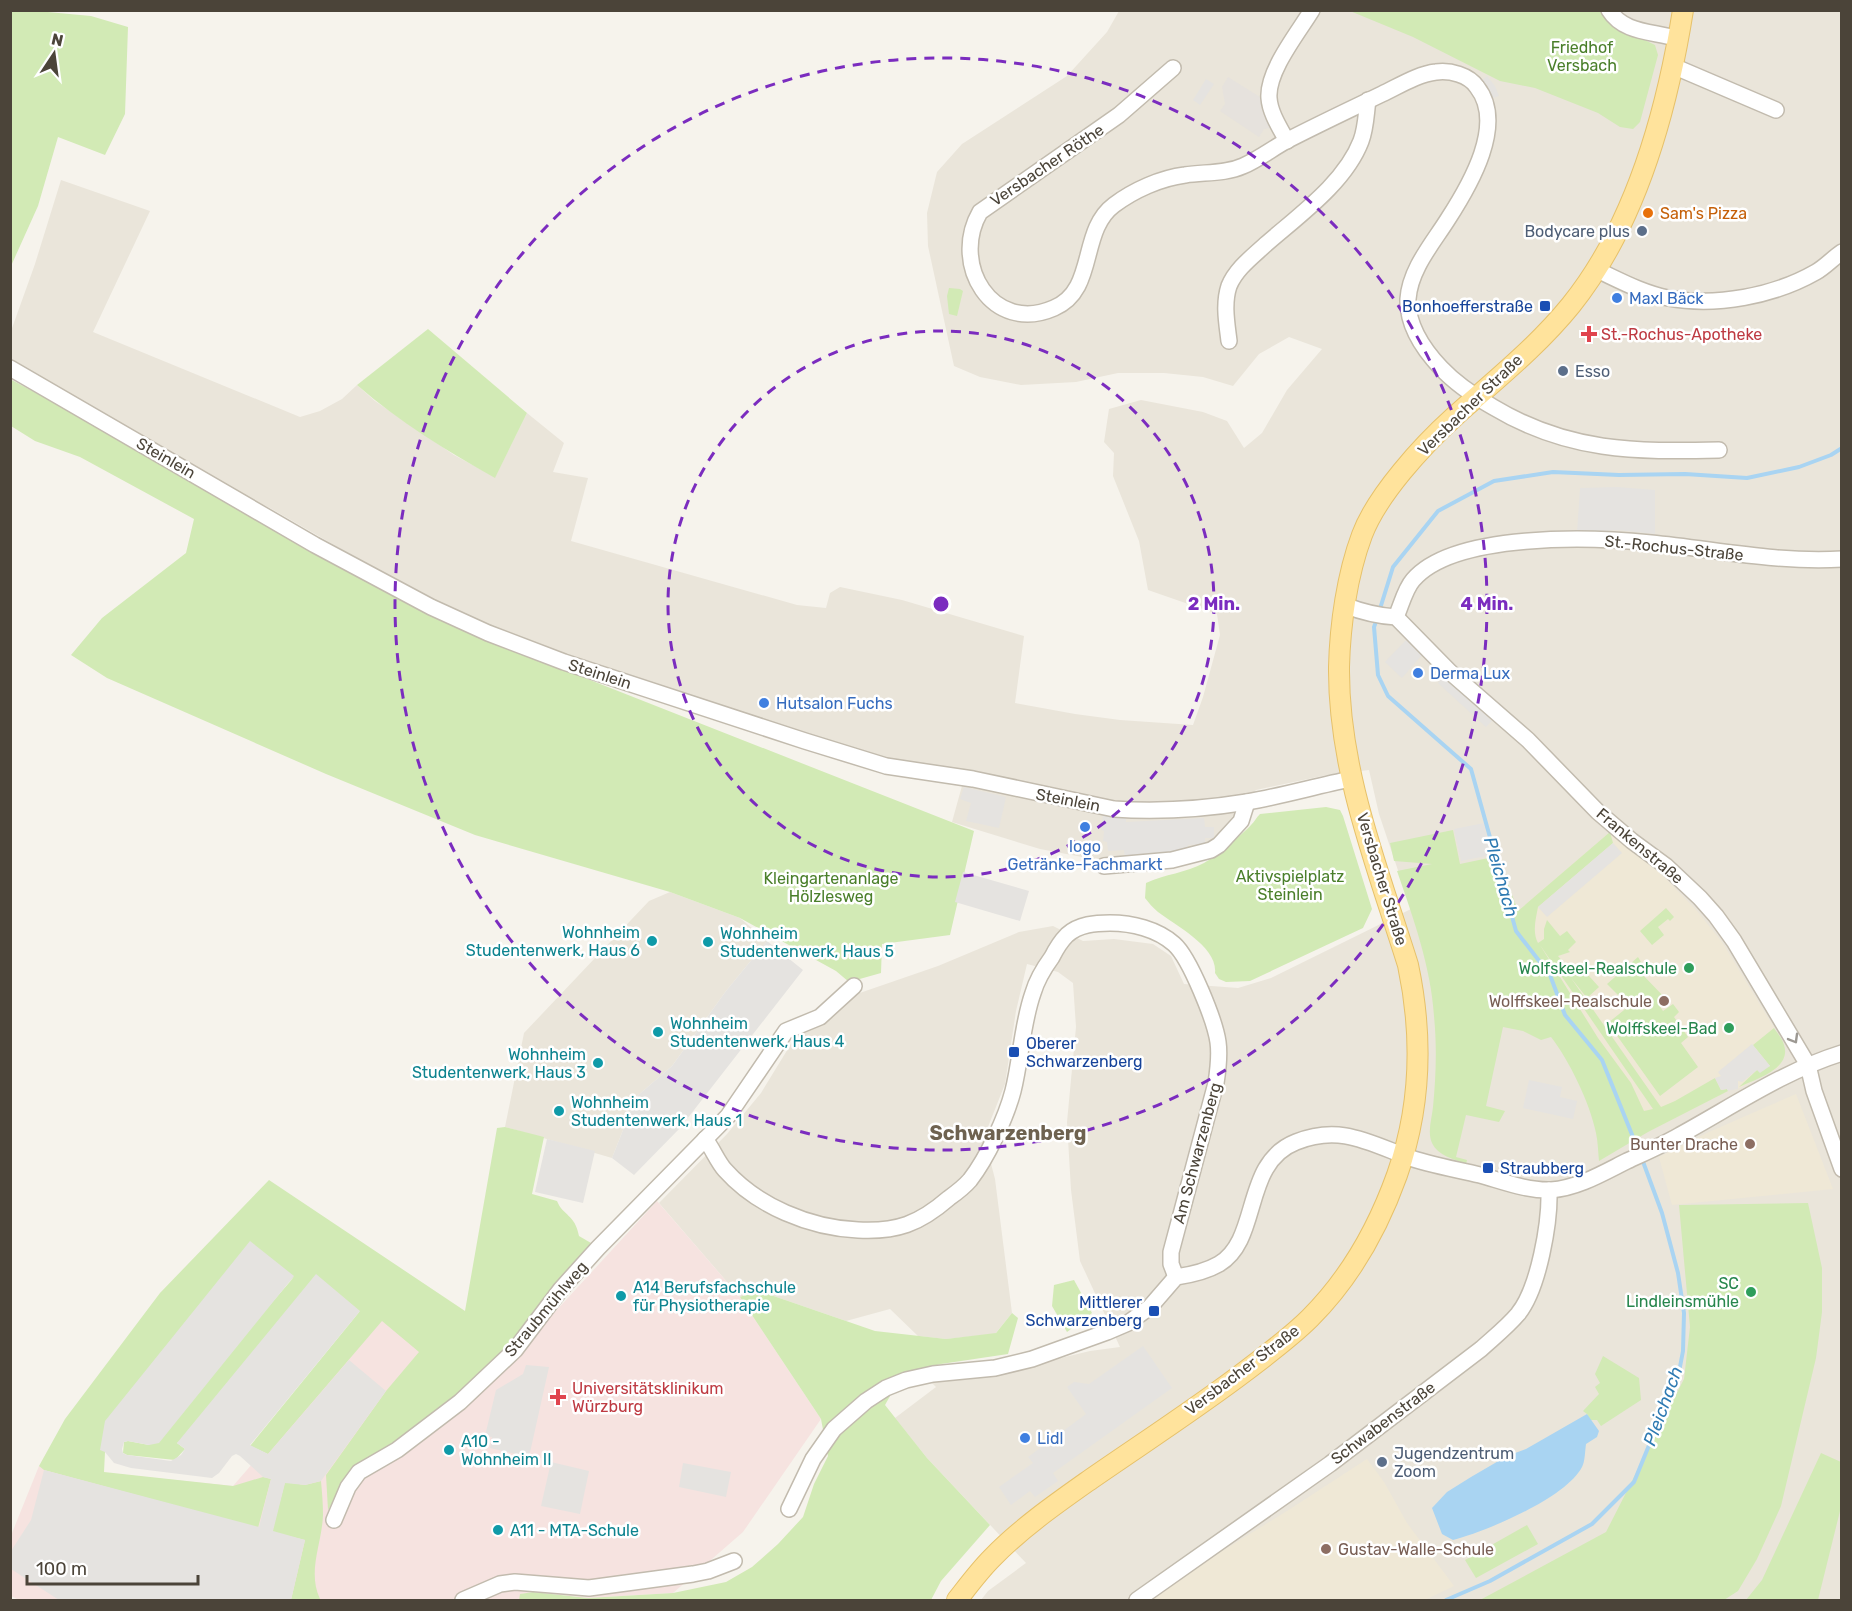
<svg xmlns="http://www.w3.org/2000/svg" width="1852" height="1611" font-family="Rubik,sans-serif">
	<rect width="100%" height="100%" fill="#f6f3ec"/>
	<g fill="#eae5da">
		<path d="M1119,11H1841V1600H981L988,1591L1026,1563L927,1458L895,1418L936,1387L930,1381L1007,1371L1090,1351L1120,1347L1080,1261L1071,1190L1067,1122L1076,1027L1073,983L1058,972L1027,964L1016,1011L1005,1084L984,1137L995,1179L1012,1313L995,1334L946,1339L918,1336L890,1309L846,1321L756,1290L740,1297L659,1203L727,1134L761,1093L794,1039L822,1006L938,966L1019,932L1053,926L1083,941L1114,939L1153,944L1171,956L1184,984L1238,988L1271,978L1411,909L1379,814L1369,770L1327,775L1256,790L1214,838L1205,844L1186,852L1125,859L1098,860L1040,849L952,822L965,775L892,762L530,645L426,598L270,508L228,488L11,361V331L35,264L61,180L150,211L93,332L300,417L320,411L342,399L357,385L375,401L454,455L495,477L527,413L564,443L553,472L588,478L571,541L797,605L826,608L830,593L840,587L902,600L1024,636L1015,703L1075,714L1120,720L1193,725L1203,697L1220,635L1217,614L1148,590L1139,541L1113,476L1114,453L1104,442L1109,409L1141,400L1203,412L1227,421L1244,448L1262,433L1287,390L1322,349L1289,337L1259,354L1233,386L1203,377L1164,373H1118L1076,382L1021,385L980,377L954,366L928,246L927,213L937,172L962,144L1067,76L1107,32Z"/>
		<path d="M670,892L740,918L767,941L726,991L672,1066L636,1097L612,1158L505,1127L524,1033L649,901Z"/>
	</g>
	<path fill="#e6e2dd" d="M1228,77L1268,102L1272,128L1264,129L1259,137L1220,111L1225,104L1222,87Z"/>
	<g fill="#efe8d6">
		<path d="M1610,832L1639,851L1697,911L1722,942L1784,1044L1785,1056L1778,1068L1738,1089L1728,1091L1648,1132L1518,911Z"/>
		<path d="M1796,1094L1833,1189L1672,1205L1659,1157L1709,1132Z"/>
		<path d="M1367,1459L1384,1482L1407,1523L1454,1586L1425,1600H1143L1287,1511Z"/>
	</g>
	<path fill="#f6e3e0" d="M657,1201L740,1297L821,1419L743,1532L673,1593L588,1598L533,1592L521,1594L519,1600H19L11,1596L10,1538L39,1466L233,1486L383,1313L497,1375Z"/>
	<g fill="#d2eab5" fill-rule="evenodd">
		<path d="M10,11H37L91,16L128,27L125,114L105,155L58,137L38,206L11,266Z"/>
		<path d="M1350,11H1599L1622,29L1655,45L1658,55L1640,122L1633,129L1620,127L1598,113L1535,88L1500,81L1413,37Z"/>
		<path d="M949,288L960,289L963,291L957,316L949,314L947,296Z"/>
		<path d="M428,329L527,413L495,478C447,451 399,422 357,385Z"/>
		<path d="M10,379L519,652L974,831L950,935L882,944L881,973L849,982L836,971L740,918L670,892L475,835L326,774L107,678L71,655L102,618L186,553L194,519L80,457L35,441L11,426Z"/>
		<path d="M1326,807L1340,810L1343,816L1372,909L1363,928L1250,981L1226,982L1219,979L1215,973C1218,947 1176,926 1158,912C1153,908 1149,903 1145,898L1146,883C1165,874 1186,873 1204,863C1214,858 1244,833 1251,825C1255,821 1256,818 1260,814Z"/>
		<path d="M1453,830L1460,864L1498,856L1518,911L1610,832L1613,843L1538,907C1536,918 1532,932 1538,943L1544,939V929L1547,920L1560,936L1567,931L1576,942L1568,950L1570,952L1558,956L1571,971L1579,965L1599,987L1587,998L1571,978L1661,1107L1675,1101L1715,1078L1721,1090L1727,1089L1728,1091L1648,1132L1599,1161C1598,1152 1598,1142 1596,1133C1590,1103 1569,1060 1551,1037L1541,1040L1523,1031L1503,1027L1486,1106L1505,1111L1499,1122L1466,1115L1456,1157L1467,1160L1466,1164C1454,1159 1438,1156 1432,1143C1427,1132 1432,1118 1433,1107C1436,1077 1437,1046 1434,1016C1431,967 1413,917 1397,871L1432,864L1394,861L1390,843ZM1540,945L1653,1109L1644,1111L1631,1083L1598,1038Z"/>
		<path d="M1666,908L1674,917L1670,921L1668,919L1658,927L1664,935L1652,945L1640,931Z"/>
		<path d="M1638,957L1644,967L1642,969L1637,963L1632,968L1637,974L1640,972L1666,999L1659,1005L1663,1011L1673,1004L1679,1012L1674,1017L1688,1037L1681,1043L1698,1067L1660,1096L1608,1023L1629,1006L1607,984Z"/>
		<path d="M1774,1028C1777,1033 1783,1039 1784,1045C1792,1069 1755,1079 1739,1087L1757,1070L1770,1066L1753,1045Z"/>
		<path d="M505,1127L544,1137L532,1194L557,1201C563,1216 575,1214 579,1236L591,1243L513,1344L464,1393L410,1436L351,1470L328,1510L326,1475L386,1391L419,1352L382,1321L268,1454L250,1446L360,1311L177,1443L185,1449L175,1460L127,1455L123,1453L124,1442L128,1441L149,1445L294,1277L105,1452L104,1472L233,1486L263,1477L271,1479L258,1528L44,1470L39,1466L65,1419L160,1293L269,1180L465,1311L497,1128Z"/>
		<path d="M1808,1203L1822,1268V1312L1816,1358L1781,1506L1757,1559L1738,1591L1724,1600H1480L1606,1532L1684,1379L1690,1327L1679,1205Z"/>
		<path d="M1074,1280L1092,1313L1067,1332L1052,1306L1054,1285Z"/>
		<path d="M756,1290L875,1331L946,1339L996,1333L1012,1313L1018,1318L1008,1354L941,1364L903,1373L885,1405L927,1458L990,1525L941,1581L931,1600H519L520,1594L533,1592L588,1598L673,1593L726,1582L752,1567L778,1544L803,1517L814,1484L828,1456L821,1419L740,1297Z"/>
		<path d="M1603,1356L1639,1378L1641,1400L1601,1426L1597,1420H1590L1587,1414L1583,1411L1599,1394L1595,1387L1600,1383L1595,1374Z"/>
		<path d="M1821,1453L1841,1462V1507L1818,1600H1746L1762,1580Z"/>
		<path d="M321,1481C322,1492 323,1504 323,1515C322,1544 307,1571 320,1599L319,1600H291L305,1540L272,1532L285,1482L305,1485Z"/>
		<path d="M1527,1525L1538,1544L1476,1578L1465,1560Z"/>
	</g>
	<g fill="#e5e3e0">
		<path d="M1487,76L1495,86L1499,96L1490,99L1480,82Z"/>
		<path d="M1206,79L1214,84L1200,105L1193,100Z"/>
		<path d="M1617,487L1655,490V534L1617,530L1577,533L1580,488Z"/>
		<path d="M1406,640L1422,655L1402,678L1385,662Z"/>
		<path d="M1443,677L1492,721L1486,727L1438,683Z"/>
		<path d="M964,787L1006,797L999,828L966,821L971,803L960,799Z"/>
		<path d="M1103,815L1126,818V822L1204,818L1205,827H1214V838H1205V844L1188,845L1186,852L1125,859L1124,850L1108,851L1107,842L1103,841L1104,831L1101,830Z"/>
		<path d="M1484,823L1491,855L1461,861L1454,829Z"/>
		<path d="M1613,843L1622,853L1547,917L1538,907Z"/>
		<path d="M963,872L1029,891L1020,921L955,902Z"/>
		<path d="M767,941L803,970L680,1128L634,1175L612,1158L636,1097L672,1066L726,991Z"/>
		<path d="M1752,1044L1770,1066L1760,1073L1757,1070L1742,1082L1738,1081V1089L1728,1091L1727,1089L1721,1090L1715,1078L1721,1076L1718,1072Z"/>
		<path d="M1529,1080L1562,1087L1560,1097L1577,1101L1573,1119L1523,1108Z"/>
		<path d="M547,1139L595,1151L583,1203L535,1192Z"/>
		<path d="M250,1241L294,1276L159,1443L149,1445L128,1441L124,1442L122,1449L123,1453L127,1455L171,1461L181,1455L185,1449L177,1443L316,1274L360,1311L250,1445L268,1454L349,1360L386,1391L321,1481L305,1485L285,1483L273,1531L305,1540L291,1600H59L11,1569V1551L31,1520L44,1470L259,1527L271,1479L263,1477L240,1456L236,1454L232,1456L219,1473L212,1478L131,1468L114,1463L105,1452L100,1450L105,1421Z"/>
		<path d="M1143,1346L1172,1388L1053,1473L1058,1481L1035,1497L1030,1491L1011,1505L999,1487L1033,1463L1028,1457L1086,1414L1067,1387L1074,1382L1089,1384Z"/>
		<path d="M526,1365L549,1367L529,1457L490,1448L492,1437L485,1436L496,1390L523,1374Z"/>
		<path d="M551,1462L589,1471L580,1514L541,1506Z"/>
		<path d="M683,1463L731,1472L726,1497L679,1487Z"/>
	</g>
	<path fill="#a9d4f2" d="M1587,1414L1599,1431L1597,1437L1586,1444C1585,1451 1585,1462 1582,1467C1566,1498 1487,1531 1453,1540L1442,1534L1432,1508L1447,1492L1471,1477L1507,1456L1526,1449Z"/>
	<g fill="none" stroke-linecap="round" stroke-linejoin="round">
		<g stroke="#a9d4f2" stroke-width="4">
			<path d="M1379,612L1393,567L1438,511L1494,481L1553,472L1619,475L1685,474L1747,478L1799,467L1831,455L1842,448"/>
			<path d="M1377,619L1374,627L1378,675L1388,696L1471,769L1516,931L1550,975L1565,1015L1602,1060L1639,1152"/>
			<path d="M1446,1600L1490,1581L1592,1524L1634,1482L1679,1372L1683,1351L1684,1313L1678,1273L1662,1213L1642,1159"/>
		</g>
		<defs>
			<g id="minor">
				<path d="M1609,10C1624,34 1654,31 1678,39"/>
				<path d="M1673,66L1776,110"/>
				<path d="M1173,68L1119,115L980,212C950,264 992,335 1054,308C1097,290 1079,231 1114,205C1134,190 1161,178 1185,175C1204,172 1225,174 1243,166C1259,159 1273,148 1288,140C1319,124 1351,109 1382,94C1399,86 1418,74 1436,72C1450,70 1469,75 1477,87C1506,124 1470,185 1448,219C1433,243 1410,269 1408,299C1407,326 1424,350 1441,368C1456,384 1474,396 1493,407C1568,452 1635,452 1719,450"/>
				<path d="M1287,141C1280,128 1270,113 1269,98C1267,71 1298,33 1312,10"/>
				<path d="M1595,269C1619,280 1642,293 1668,298C1716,307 1774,296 1816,272C1825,267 1833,258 1842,252"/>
				<path d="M1229,341C1227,324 1223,304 1229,286C1236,269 1252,257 1265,245C1298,216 1345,183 1361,141C1366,128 1366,114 1368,100"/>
				<path d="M10,368L315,545L431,607L488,633L564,662L805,741L886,766L973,779L1114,809C1158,812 1204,809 1247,802C1282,796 1316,786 1351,779"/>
				<path d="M1344,605C1362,612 1377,616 1396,617L1450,672L1528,740L1598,812L1632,841L1666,866L1700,898L1716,916L1734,941L1808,1065L1814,1091L1842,1169"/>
				<path d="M1396,617C1401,606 1405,589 1413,580C1454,532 1592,537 1651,543C1714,549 1777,563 1842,559"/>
				<path d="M1104,866L1172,860L1211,850L1219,845L1241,821L1247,802"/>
				<path d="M705,1139C713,1149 717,1161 725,1170C757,1206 810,1228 858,1230C897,1232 919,1224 949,1198C956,1193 964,1187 970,1180C987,1158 1006,1118 1013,1091C1021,1059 1022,1024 1033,993C1037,979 1044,968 1052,957C1056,949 1061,941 1067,935C1079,924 1096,923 1110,923C1132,923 1157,929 1174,944C1190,958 1215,1021 1218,1042C1220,1056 1218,1070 1216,1083L1171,1252V1264L1176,1277"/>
				<path d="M789,1509L813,1459L834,1429L866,1401L886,1388L906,1380L933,1374L995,1368L1032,1359L1107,1332L1128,1323L1150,1307L1176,1277C1190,1275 1207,1271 1219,1264C1261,1239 1242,1163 1296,1142C1338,1125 1366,1141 1405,1156C1429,1165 1455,1169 1480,1175C1502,1181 1527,1191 1551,1190C1578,1188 1603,1173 1627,1161C1644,1153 1663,1145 1680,1135C1733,1106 1784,1071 1842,1053"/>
				<path d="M334,1520L348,1487L359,1472L397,1450L460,1402L515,1350L561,1289L598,1248L728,1116L786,1031L820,1017L854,986"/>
				<path d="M463,1600L500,1584L515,1582L589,1588L693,1574L708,1571L734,1561"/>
				<path d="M1137,1600L1330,1464L1481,1349C1493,1338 1507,1327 1518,1314C1539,1288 1550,1222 1549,1190"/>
			</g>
			<path id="major" d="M957,1600C968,1586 979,1571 992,1558C1021,1528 1057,1503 1091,1479C1143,1443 1197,1408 1247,1370C1269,1353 1291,1337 1310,1318C1350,1278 1378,1228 1397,1175C1421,1107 1423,1036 1408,965C1378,869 1338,770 1339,667C1340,625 1347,575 1362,535C1377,495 1423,445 1454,417C1494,381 1537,347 1571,305C1636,224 1667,111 1683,10"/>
		</defs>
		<use href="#minor" stroke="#c2bbae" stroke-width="18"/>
		<use href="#major" stroke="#e6c16a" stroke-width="22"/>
		<use href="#minor" stroke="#fff" stroke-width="15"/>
		<use href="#major" stroke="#ffe39c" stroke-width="20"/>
	</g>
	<defs><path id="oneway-chevron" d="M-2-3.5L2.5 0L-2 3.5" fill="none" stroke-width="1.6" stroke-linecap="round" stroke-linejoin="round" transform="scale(1.5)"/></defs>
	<use stroke="#9c9892" href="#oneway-chevron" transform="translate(1794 1039) rotate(60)"/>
	<g fill="none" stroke="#7b2cbf" stroke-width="3" stroke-dasharray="10 8">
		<circle cx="941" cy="604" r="273"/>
		<circle cx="941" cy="604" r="546"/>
	</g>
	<circle fill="#e8710a" stroke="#fff" stroke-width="2" cx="1648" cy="213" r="6"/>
	<g fill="#5c6f8a" stroke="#fff" stroke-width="2">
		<circle cx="1642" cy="231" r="6"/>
		<circle cx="1563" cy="371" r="6"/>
		<circle cx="1382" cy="1462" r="6"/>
	</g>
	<g fill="#3f7fe0" stroke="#fff" stroke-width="2">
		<circle cx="1617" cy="298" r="6"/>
		<circle cx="1418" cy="673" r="6"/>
		<circle cx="764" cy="703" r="6"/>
		<circle cx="1085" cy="827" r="6"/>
		<circle cx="1025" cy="1438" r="6"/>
	</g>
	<g fill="#1a4fb4" stroke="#fff" stroke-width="2">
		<rect x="1539" y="300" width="12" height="12" rx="3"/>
		<rect x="1008" y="1046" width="12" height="12" rx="3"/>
		<rect x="1482" y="1162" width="12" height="12" rx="3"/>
		<rect x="1148" y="1305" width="12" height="12" rx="3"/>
	</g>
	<g fill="#e0444e" stroke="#fff" stroke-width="2">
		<path d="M1586 325h6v6h6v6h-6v6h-6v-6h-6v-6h6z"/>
		<path d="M555 1388h6v6h6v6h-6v6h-6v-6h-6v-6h6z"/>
	</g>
	<g fill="#0f9aa8" stroke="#fff" stroke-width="2">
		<circle cx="652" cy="941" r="6"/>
		<circle cx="708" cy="942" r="6"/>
		<circle cx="658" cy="1032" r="6"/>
		<circle cx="598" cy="1063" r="6"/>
		<circle cx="559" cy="1111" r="6"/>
		<circle cx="621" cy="1296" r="6"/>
		<circle cx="449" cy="1450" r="6"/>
		<circle cx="498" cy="1530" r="6"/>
	</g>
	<g fill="#2e9e5b" stroke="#fff" stroke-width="2">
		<circle cx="1689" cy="968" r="6"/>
		<circle cx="1729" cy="1028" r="6"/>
		<circle cx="1751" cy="1292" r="6"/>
	</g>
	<g fill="#8d6e63" stroke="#fff" stroke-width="2">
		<circle cx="1664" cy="1001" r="6"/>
		<circle cx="1750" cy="1144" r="6"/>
		<circle cx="1326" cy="1549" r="6"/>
	</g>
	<g text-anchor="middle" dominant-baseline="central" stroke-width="5" stroke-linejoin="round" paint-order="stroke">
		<g font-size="16" fill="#4a7f2a" stroke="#fff">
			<text x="1582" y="47">Friedhof<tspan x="1582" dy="18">Versbach</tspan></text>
			<text x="1290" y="876">Aktivspielplatz<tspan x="1290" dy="18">Steinlein</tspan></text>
			<text x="831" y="878">Kleingartenanlage<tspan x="831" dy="18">Hölzlesweg</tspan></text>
		</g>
		<g font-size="16" fill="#4b4439" stroke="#fff">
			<text transform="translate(1047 165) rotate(-34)">Versbacher Röthe</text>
			<text transform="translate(1470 405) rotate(-44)">Versbacher Straße</text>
			<text transform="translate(166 458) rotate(30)">Steinlein</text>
			<text transform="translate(1674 548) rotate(6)">St.-Rochus-Straße</text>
			<text transform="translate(600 674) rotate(18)">Steinlein</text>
			<text transform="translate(1068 800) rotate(11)">Steinlein</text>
			<text transform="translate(1640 846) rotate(40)">Frankenstraße</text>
			<text transform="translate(1382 879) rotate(73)">Versbacher Straße</text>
			<text transform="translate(1197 1153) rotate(-75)">Am Schwarzenberg</text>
			<text transform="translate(546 1309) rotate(-50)">Straubmühlweg</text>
			<text transform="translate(1242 1370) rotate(-37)">Versbacher Straße</text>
			<text transform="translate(1383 1423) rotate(-37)">Schwabenstraße</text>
		</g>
		<g font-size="16" fill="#c56008" stroke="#fff" text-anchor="start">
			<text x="1660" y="213">Sam's Pizza</text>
		</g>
		<g font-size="16" fill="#4e5e75" stroke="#fff" text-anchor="start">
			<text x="1630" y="231" text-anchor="end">Bodycare plus</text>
			<text x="1575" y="371">Esso</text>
			<text x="1394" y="1453">Jugendzentrum<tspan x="1394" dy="18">Zoom</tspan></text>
		</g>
		<g font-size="16" fill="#366cbe" stroke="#fff" text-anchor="start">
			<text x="1629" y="298">Maxl Bäck</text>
			<text x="1430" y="673">Derma Lux</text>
			<text x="776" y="703">Hutsalon Fuchs</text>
			<text x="1085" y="846" text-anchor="middle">logo<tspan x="1085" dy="18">Getränke-Fachmarkt</tspan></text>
			<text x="1037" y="1438">Lidl</text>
		</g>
		<g font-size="16" fill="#164399" stroke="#fff" text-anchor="end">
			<text x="1533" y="306">Bonhoefferstraße</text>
			<text x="1026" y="1043" text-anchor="start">Oberer<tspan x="1026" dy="18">Schwarzenberg</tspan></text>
			<text x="1500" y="1168" text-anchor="start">Straubberg</text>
			<text x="1142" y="1302">Mittlerer<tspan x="1142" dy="18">Schwarzenberg</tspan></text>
		</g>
		<g font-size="16" fill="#be3a42" stroke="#fff" text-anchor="start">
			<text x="1601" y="334">St.-Rochus-Apotheke</text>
			<text x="572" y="1388">Universitätsklinikum<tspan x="572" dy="18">Würzburg</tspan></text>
		</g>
		<g font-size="16" fill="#0d838f" stroke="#fff" text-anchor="start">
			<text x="640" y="932" text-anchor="end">Wohnheim<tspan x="640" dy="18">Studentenwerk, Haus 6</tspan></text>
			<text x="720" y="933">Wohnheim<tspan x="720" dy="18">Studentenwerk, Haus 5</tspan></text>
			<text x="670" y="1023">Wohnheim<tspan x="670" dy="18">Studentenwerk, Haus 4</tspan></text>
			<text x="586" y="1054" text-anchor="end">Wohnheim<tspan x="586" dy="18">Studentenwerk, Haus 3</tspan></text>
			<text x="571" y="1102">Wohnheim<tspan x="571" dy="18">Studentenwerk, Haus 1</tspan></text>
			<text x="633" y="1287">A14 Berufsfachschule<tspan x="633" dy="18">für Physiotherapie</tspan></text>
			<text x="461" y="1441">A10 -<tspan x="461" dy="18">Wohnheim II</tspan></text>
			<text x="510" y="1530">A11 - MTA-Schule</text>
		</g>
		<g font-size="16" fill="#27864d" stroke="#fff" text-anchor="end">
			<text x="1677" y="968">Wolfskeel-Realschule</text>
			<text x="1717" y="1028">Wolffskeel-Bad</text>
			<text x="1739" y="1283">SC<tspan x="1739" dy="18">Lindleinsmühle</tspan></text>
		</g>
		<g font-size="16" fill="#785e54" stroke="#fff" text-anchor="end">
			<text x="1652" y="1001">Wolffskeel-Realschule</text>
			<text x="1738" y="1144">Bunter Drache</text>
			<text x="1338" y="1549" text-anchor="start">Gustav-Walle-Schule</text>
		</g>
		<g font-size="18" font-style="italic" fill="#2e7ab2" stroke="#fff">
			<text transform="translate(1501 877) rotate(74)">Pleichach</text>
			<text transform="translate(1663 1406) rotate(-70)">Pleichach</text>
		</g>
		<g font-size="20" font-weight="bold" fill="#6e6250" stroke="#fff">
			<text x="1008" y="1133">Schwarzenberg</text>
		</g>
	</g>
	<circle cx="941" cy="604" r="9" fill="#7b2cbf" stroke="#fff" stroke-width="3"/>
	<g font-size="18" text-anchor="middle" font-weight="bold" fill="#7b2cbf" stroke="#fff" stroke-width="5" stroke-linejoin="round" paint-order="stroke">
		<text x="1214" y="610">2 Min.</text>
		<text x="1487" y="610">4 Min.</text>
	</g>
	<rect width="1852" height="1611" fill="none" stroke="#4b4439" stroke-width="24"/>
	<g transform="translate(54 54) rotate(13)" stroke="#ffffff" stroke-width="4.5" paint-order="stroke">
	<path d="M0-4.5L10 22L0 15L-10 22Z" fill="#4b4439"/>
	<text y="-9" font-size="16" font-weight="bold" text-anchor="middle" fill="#4b4439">N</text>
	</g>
	<path d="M27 1575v9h171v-9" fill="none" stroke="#4b4439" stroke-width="3"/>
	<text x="36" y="1575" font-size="18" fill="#4b4439" stroke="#ffffff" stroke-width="4.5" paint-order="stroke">100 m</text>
</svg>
